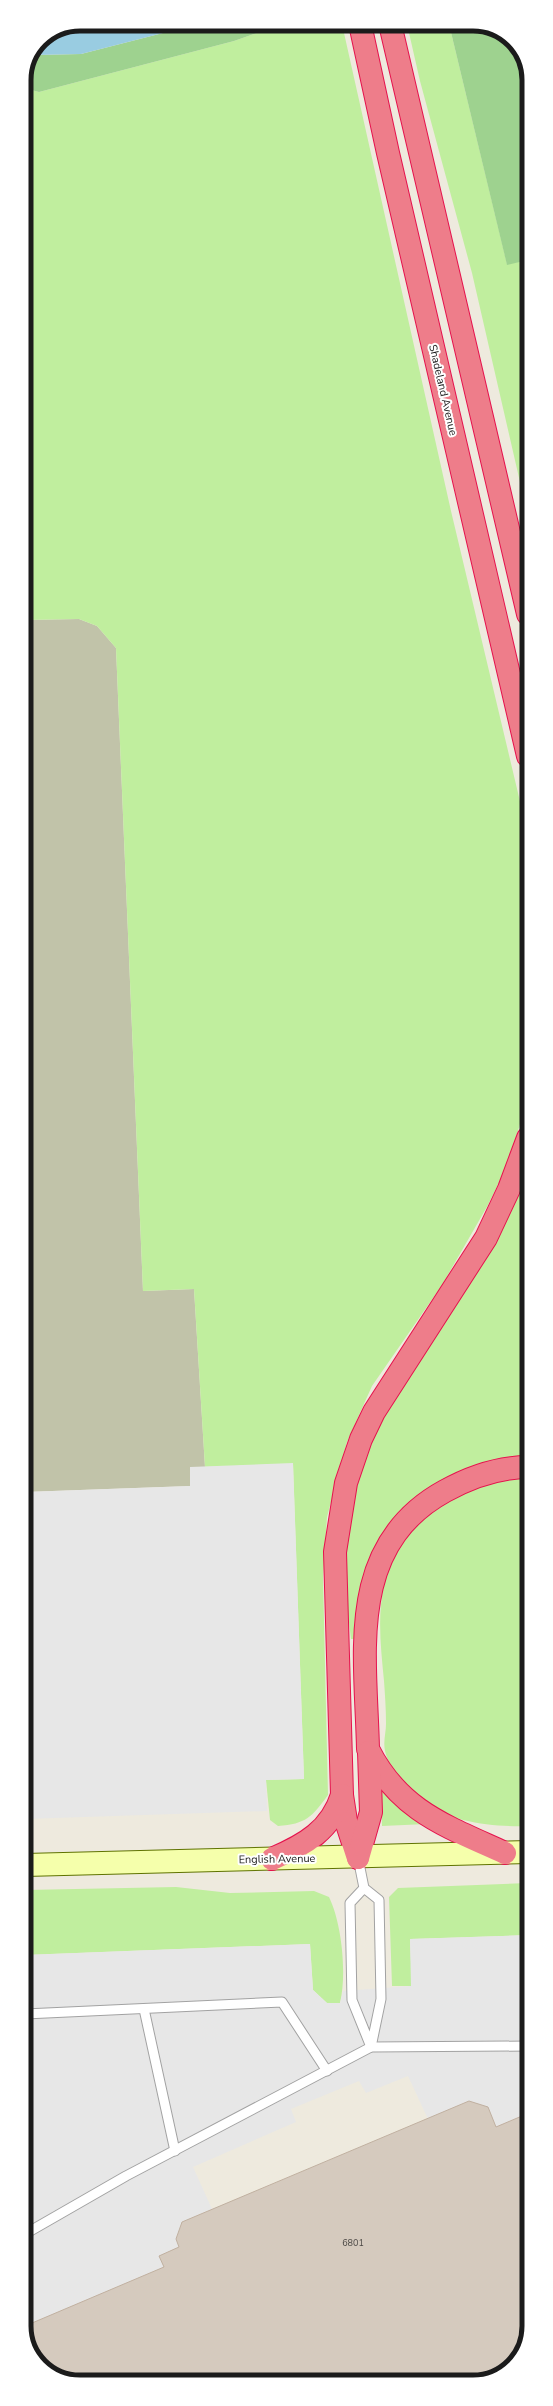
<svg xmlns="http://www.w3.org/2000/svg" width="553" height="2406" font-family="'Nunito Sans',sans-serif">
	<rect width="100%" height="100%" fill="#eeeade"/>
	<path fill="#c1c3a9" d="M79,619L97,626L116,648L143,1291L194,1289L205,1467H190L191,1486L25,1492L24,620Z"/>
	<g fill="#c0ee9e">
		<path d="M270,24H342L451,511L528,835V1096L509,1162L488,1205L442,1285L372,1386L347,1442L327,1517L323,1577L328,1795C312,1817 306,1824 278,1826L270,1820L266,1780L304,1779L293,1464L205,1467L194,1289L143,1291L116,648L97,626L79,619L24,620V88L39,92L234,41L268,29Z"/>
		<path d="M407,24H449L507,264L528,260V517L472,273L420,81Z"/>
		<path d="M528,1158L529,1456C515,1458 500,1458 486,1462C404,1486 354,1553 356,1639H351L343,1571L347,1523L366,1445Z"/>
		<path d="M529,1478V1826C493,1827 451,1823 422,1801C416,1797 410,1789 405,1784C396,1774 388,1764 385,1751C383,1742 386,1732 386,1724C386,1709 385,1695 384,1681C381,1649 377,1617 384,1585C398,1521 466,1479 529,1478Z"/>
		<path d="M381,1787L427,1824L382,1826Z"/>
		<path d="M529,1883V1935L410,1939L412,1986H392L389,1897L398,1888Z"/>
		<path d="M176,1887L230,1893L314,1891L329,1897C342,1924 347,1974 340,2003H327L313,1990L310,1944L25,1955V1890Z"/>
	</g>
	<g fill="#9ed28f">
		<path d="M198,24H270L268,29L234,41L39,92L24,88V80L34,55L81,54Z"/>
		<path d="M449,24H480L510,38L528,69V260L507,265Z"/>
	</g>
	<g fill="#e7e7e7">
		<path d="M293,1463L304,1779L266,1780L267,1811L25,1819V1492L190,1486V1467Z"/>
		<path d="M529,1935V2113L496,2127L488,2107L428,2119L408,2076L366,2093L359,2081L291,2109L296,2122L193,2167L212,2209L182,2222L176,2239L179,2247L159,2256L164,2267L25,2326V1955L310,1944L313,1990L327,2003H340L343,1991L411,1986L410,1939Z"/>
	</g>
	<path fill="#99cce1" d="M80,24H198L81,54L34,55L41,40Z"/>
	<path fill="#d5cabe" stroke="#c0b0a0" d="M469,2101L488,2107L496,2127L529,2113V2326L515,2363L484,2381L76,2382L43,2368L25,2337V2326L164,2267L159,2256L179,2247L176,2239L182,2222Z"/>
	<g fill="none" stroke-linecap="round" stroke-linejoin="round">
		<defs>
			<g id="lane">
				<path d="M358,1858L364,1888L379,1900L381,1999L371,2047L352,2000L350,1903L364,1888"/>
				<path d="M144,2009L175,2151"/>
				<path d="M25,2014L282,2002L327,2071"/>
				<path d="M25,2234L126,2176L371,2047L529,2046"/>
			</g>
			<path id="secondary" d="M25,1865L529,1852"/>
			<g id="highway">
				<path d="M360,24L388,153L528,756"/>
				<path d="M390,24L528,614"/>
				<path d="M505,1853C446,1826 399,1811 368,1749C366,1654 345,1546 445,1491C470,1477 499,1467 529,1467"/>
				<path d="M358,1858L346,1821L342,1795L335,1552L346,1483L361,1439L374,1412L486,1238L509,1189L528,1138"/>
				<path d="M358,1858L371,1812L369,1752"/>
				<path d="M272,1859C305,1845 331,1830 342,1795"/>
			</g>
		</defs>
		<use href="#lane" stroke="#a2a2a2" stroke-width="11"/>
		<use href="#secondary" stroke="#5f7300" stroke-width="24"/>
		<use href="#highway" stroke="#e5124d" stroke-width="24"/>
		<use href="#lane" stroke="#fff" stroke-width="9"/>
		<use href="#secondary" stroke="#f5ffab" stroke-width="22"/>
		<use href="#highway" stroke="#ee7d8a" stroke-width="22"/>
	</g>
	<g text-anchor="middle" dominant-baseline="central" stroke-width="4" stroke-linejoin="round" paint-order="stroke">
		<g font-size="9" fill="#4a4744">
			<text x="353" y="2243">6801</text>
		</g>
		<g font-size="11" fill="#1b1b1b" stroke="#fff">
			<text transform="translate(443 390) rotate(77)">Shadeland Avenue</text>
			<text transform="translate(277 1859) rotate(-1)">English Avenue</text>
		</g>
	</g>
	<path d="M0 0H553V2406H0ZM80 31H473A49 49 0 0 1 522 80V2326A49 49 0 0 1 473 2375H80A49 49 0 0 1 31 2326V80A49 49 0 0 1 80 31Z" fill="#fff" fill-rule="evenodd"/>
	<path fill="none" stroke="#1b1b1b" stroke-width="5" d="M80 31H473A49 49 0 0 1 522 80V2326A49 49 0 0 1 473 2375H80A49 49 0 0 1 31 2326V80A49 49 0 0 1 80 31Z"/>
</svg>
